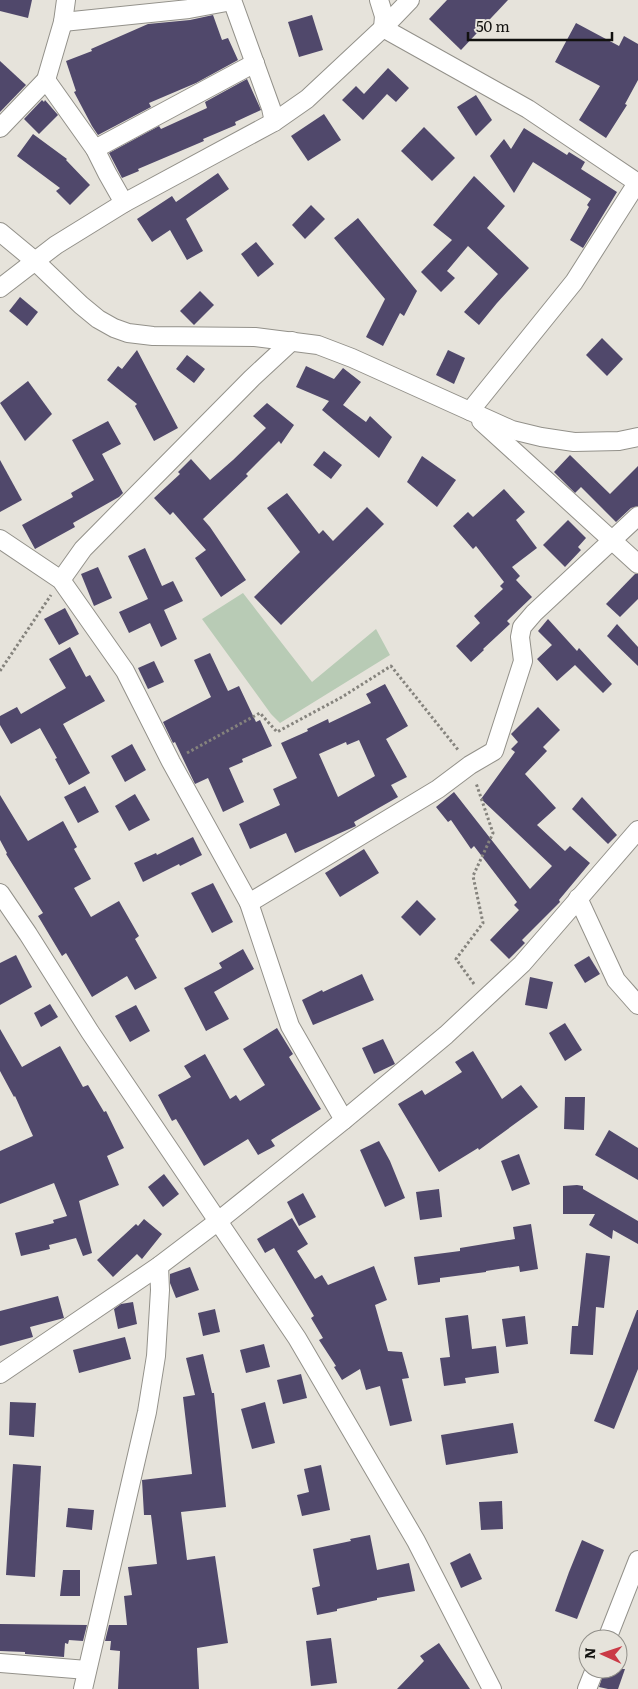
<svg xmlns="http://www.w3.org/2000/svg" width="638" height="1689" font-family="Literata,serif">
	<rect width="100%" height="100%" fill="#e6e3db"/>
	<path fill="#b8cbb5" d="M243,593L312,682L376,629L390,655L280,723L271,714L202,619Z"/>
	<g fill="#50486b" fill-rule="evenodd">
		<path d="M0,0H32L28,18L0,11Z"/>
		<path d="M447,0H508L461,50L429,19Z"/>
		<path d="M213,15L222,40L228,38L238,60L196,83L149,103L151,107L98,135L92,126L74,92L76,91L66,61L92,51L91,49L148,24L190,20Z"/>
		<path d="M312,15L323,50L299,57L288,22Z"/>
		<path d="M576,23L619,46L624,36L638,44V80L625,104L627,105L606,138L579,120L600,86L555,62Z"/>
		<path d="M0,61L26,85L0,112Z"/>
		<path d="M388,68L409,88L396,102L387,94L363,120L342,100L356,86L364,94Z"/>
		<path d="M247,79L261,110L235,122L236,125L203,139L204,141L138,169L139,171L122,178L109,153L159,126L161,129L207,108L205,102Z"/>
		<path d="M476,95L492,120L476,136L457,107Z"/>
		<path d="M42,100L44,102L45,100L58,115L39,134L24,119Z"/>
		<path d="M324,114L341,140L308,161L291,136Z"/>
		<path d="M424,127L455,158L432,181L401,151Z"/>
		<path d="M524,128L567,155L569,152L585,162L581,169L617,192L583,248L570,240L589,207L587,205L591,199L533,162L514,193L490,156L504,139L511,149Z"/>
		<path d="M33,134L67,159L66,160L90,185L70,205L56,191L60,188L17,156Z"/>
		<path d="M218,173L229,189L186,219L203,251L187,260L170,230L152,242L137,219L172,196L176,202Z"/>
		<path d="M474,176L505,206L487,228L529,268L497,303L479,325L464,312L498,274L468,246L447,271L455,278L441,292L421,272L452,240L433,225Z"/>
		<path d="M311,205L325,219L305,239L292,225Z"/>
		<path d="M358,218L417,291L404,316L400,313L383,346L366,337L385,299L334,238Z"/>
		<path d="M256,242L274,264L258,277L241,254Z"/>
		<path d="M200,291L214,305L194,325L180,311Z"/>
		<path d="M20,297L38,312L27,326L9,311Z"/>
		<path d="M602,338L623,359L607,376L586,355Z"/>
		<path d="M137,350L178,428L154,441L135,406L137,404L107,380L118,366L122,369Z"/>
		<path d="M448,350L465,358L454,384L436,375Z"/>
		<path d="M187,355L205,369L194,383L176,369Z"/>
		<path d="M306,366L334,379L343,368L361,382L343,405L366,422L370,416L392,437L379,458L322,410L329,401L296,387Z"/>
		<path d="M28,381L52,414L25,441L0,403Z"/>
		<path d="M267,403L294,425L281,444L279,441L246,474L248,476L203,519L210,527L246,580L221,597L195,558L206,550L173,512L170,515L154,498L180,474L178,472L191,459L210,480L233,460L266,428L253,416Z"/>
		<path d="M108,421L121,444L102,454L123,493L119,497L73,523L75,527L35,549L22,525L73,497L71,493L94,480L72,440Z"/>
		<path d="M324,451L342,465L331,479L313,465Z"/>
		<path d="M570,455L610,494L638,466V506L631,508L616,522L581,487L575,493L554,472Z"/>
		<path d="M422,456L456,480L437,507L407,482Z"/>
		<path d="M0,460L22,500L0,512Z"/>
		<path d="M504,489L525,512L516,520L537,548L512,567L520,576L516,580L532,597L507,621L510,624L483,649L484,650L471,662L456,646L480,623L474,616L503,589L500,586L504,582L476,546L473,549L453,526L468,512L473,517Z"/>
		<path d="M287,493L319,534L323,530L333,541L367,507L384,524L281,625L254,597L300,552L267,508Z"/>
		<path d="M568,520L586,538L578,547L581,550L565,567L543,545Z"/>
		<path d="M145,548L162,586L173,581L183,601L164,610L177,639L161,647L150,623L129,633L119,612L148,599L128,556Z"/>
		<path d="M98,567L112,598L94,606L81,574Z"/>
		<path d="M635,574H638V599L620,617L606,604Z"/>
		<path d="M65,608L79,634L59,645L44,619Z"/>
		<path d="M548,619L577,651L579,648L612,684L603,693L575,665L557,681L537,659L552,645L538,631Z"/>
		<path d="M617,624L638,647V666L607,636Z"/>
		<path d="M70,647L86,677L90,675L105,701L63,724L90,773L69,785L55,759L57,758L40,728L11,744L0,725V716L17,707L21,714L66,688L49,659Z"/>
		<path d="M210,653L228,691L239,686L256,722L260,720L272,746L242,759L243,762L229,768L244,802L223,812L208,778L195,784L175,742L173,743L163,722L211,697L194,660Z"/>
		<path d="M154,661L164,682L148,689L138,668Z"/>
		<path d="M385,684L408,726L386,739L407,777L391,785L398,797L354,822L356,826L295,853L286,833L250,849L239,824L280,805L273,789L297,778L281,743L308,731L307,729L328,719L329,723L371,703L366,694ZM359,740L375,776L338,797L319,754L346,742L347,745Z"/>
		<path d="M538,707L560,730L543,747L547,751L525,774L556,808L537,825L565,851L570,846L590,863L559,900L560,902L522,940L525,943L509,959L490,940L519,910L514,905L517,902L474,846L471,849L451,820L448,822L436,807L454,792L530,889L552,866L481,799L515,752L511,749L518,742L511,734Z"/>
		<path d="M132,744L146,770L125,782L111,756Z"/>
		<path d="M85,786L99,812L78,823L64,797Z"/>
		<path d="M135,794L150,820L129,831L115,806Z"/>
		<path d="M0,795L28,841L63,821L77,847L74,849L91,879L74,888L91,917L119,901L139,936L135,939L157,978L135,990L127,976L92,997L66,953L62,956L38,916L43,913L6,854L7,853L0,840Z"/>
		<path d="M582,797L617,835L608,844L572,809Z"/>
		<path d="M193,837L202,855L180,866L179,864L143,882L134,863L156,853L157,855Z"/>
		<path d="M364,849L379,873L340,897L325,873Z"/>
		<path d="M213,883L233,922L212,933L191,893Z"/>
		<path d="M417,900L436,919L420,936L401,917Z"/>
		<path d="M243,949L254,969L214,992L229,1019L206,1031L184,988L222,968L219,963Z"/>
		<path d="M16,955L32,987L0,1005V963Z"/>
		<path d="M589,956L600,974L585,983L574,965Z"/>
		<path d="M362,974L374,1000L313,1025L302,1000L322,990L323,992Z"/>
		<path d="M530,977L553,982L547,1009L525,1005Z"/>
		<path d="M50,1004L58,1017L41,1027L34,1013Z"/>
		<path d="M136,1005L150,1031L130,1042L115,1016Z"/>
		<path d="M565,1023L582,1050L565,1061L549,1033Z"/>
		<path d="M277,1028L293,1054L289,1057L321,1109L271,1140L275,1146L258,1155L248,1139L204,1166L176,1119L172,1121L158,1095L191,1077L184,1066L205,1054L230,1099L236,1095L240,1101L265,1085L243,1049Z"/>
		<path d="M0,1029L22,1067L60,1046L83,1087L88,1085L104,1112L106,1111L124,1148L107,1156L119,1185L79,1201L92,1253L83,1256L76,1238L49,1245L50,1249L21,1256L15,1233L54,1223L53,1220L67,1216L54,1183L0,1204V1151L33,1136L15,1096L14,1097L0,1071Z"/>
		<path d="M383,1039L395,1064L374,1074L362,1048Z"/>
		<path d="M473,1051L502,1099L521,1085L538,1107L479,1150L478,1148L439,1172L398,1104L422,1090L425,1095L462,1072L455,1062Z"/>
		<path d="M565,1097H585L584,1130L564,1129Z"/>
		<path d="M609,1130L638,1148V1180L595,1155Z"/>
		<path d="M379,1141L390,1161L405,1198L385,1207L360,1150Z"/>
		<path d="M519,1154L530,1184L512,1191L501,1161Z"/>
		<path d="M164,1174L179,1194L163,1207L148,1187Z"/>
		<path d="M577,1185L583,1186V1189L638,1221V1244L613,1230L612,1239L589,1225L595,1214H563V1186Z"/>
		<path d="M439,1189L442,1217L420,1220L416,1192Z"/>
		<path d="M303,1193L316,1217L299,1226L287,1202Z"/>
		<path d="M292,1218L308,1244L297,1251L315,1279L322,1275L328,1285L374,1266L387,1300L375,1305L388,1351L402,1352L409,1378L402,1379L412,1421L390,1426L380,1386L366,1390L360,1369L342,1380L334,1367L336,1366L319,1340L323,1338L311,1318L314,1316L274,1248L265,1253L257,1239Z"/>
		<path d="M144,1219L162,1234L142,1259L137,1254L113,1277L97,1260L136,1224L138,1226Z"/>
		<path d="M531,1224L538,1269L520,1272L519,1266L486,1271V1272L440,1278V1282L418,1285L414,1257L460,1251V1248L515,1239L513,1227Z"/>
		<path d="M586,1253L610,1256L604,1308L596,1307L593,1355L570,1354L572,1326H578Z"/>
		<path d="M190,1267L199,1290L176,1298L170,1283V1274Z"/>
		<path d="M58,1296L64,1318L30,1327L33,1337L0,1346V1311Z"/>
		<path d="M133,1302L137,1324L118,1329L114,1309L121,1304Z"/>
		<path d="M215,1309L220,1332L203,1336L198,1313Z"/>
		<path d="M637,1310H638V1369L614,1429L594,1421Z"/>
		<path d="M468,1315L472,1349L496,1346L499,1373L465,1378L466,1383L444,1386L440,1358L450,1357L445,1318Z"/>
		<path d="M525,1316L528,1344L506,1347L502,1319Z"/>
		<path d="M125,1337L131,1359L79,1373L73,1350Z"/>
		<path d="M264,1344L270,1367L246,1373L240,1350Z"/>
		<path d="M203,1354L212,1393H214L226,1507L181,1512L187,1560L215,1556L228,1643L197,1648L199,1689H118L120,1651L110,1650L111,1641H105L109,1625H127L124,1596L132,1595L128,1567L157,1564L151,1515H144L142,1480L192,1474L183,1397L195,1395L186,1358Z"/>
		<path d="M301,1374L307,1398L283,1404L277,1380Z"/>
		<path d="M10,1402L36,1403L34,1437L9,1435Z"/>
		<path d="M265,1402L275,1443L252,1449L241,1409Z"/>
		<path d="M513,1423L518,1453L446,1465L441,1435Z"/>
		<path d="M13,1464L41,1466L35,1577L6,1575Z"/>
		<path d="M321,1465L330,1510L302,1516L297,1495L309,1492L304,1469Z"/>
		<path d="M502,1501L503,1529L481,1530L479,1502Z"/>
		<path d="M68,1508L94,1510L92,1530L66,1527Z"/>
		<path d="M370,1535L377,1570L409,1563L415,1591L377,1598V1600L337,1609V1611L317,1615L312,1588L320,1586L313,1549L351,1541L350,1539Z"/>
		<path d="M582,1540L604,1550L577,1619L555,1611L569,1572Z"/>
		<path d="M470,1553L482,1579L461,1588L450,1563Z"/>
		<path d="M63,1570H80V1596H60Z"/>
		<path d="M0,1624L87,1625L83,1641L69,1640L68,1644L65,1643L64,1657L25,1654V1652L0,1651Z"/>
		<path d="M331,1638L337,1683L311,1686L306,1641Z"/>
		<path d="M439,1643L470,1689H397L424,1661L420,1656Z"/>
		<path d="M605,1669H625L618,1689H608L599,1687Z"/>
	</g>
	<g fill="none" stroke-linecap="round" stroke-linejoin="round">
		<defs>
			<g id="minor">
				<path d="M232,0L271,108L274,122"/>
				<path d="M379,0L384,16L383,28L528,109L638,183"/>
				<path d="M63,22L189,9L232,1"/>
				<path d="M46,80L95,149L107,173L124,203"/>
				<path d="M0,128L46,80L63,22L66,0"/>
				<path d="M95,149L255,63"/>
				<path d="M0,232L35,261L81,305L98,319L114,328L128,333L153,336L255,337L318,345L352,358L512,430L541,437L574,442L619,441L638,437"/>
				<path d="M0,288L56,245L124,203L274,122L307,99L383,28L410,0"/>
				<path d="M470,411L574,282L637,183"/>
				<path d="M481,421L638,564"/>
				<path d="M0,539L61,580L125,671L171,762L249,903L290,1026L344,1120"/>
				<path d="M61,580L83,549L252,378L292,341"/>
				<path d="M0,893L28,934L90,1032L297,1338L416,1541L492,1689"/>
				<path d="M578,898L616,980L638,1005"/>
				<path d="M249,903L438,789L470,765L494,751L523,661L520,637L522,627L534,613L638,516"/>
				<path d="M0,1374L159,1266L217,1222L344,1120L446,1035L522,964L638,830"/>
				<path d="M607,1639L638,1560"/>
				<path d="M0,1663L87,1670"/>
				<path d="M83,1689L147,1412L156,1356L160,1290L159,1266"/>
				<path d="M587,1689L595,1669"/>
			</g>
		</defs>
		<use href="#minor" stroke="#93918a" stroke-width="20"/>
		<g stroke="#85837d" stroke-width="3" stroke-dasharray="2.5 2.5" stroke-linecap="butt">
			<path d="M0,671L51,595"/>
			<path d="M187,753L260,713L277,732L342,697L391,666L459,751"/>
			<path d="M474,984L456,959L483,923L473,876L493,833L476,783"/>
		</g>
		<use href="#minor" stroke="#fff" stroke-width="18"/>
	</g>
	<g transform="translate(603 1654) rotate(273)"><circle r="24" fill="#e6e3db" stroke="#918f89"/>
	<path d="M0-4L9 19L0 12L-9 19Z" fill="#ca3a46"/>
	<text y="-8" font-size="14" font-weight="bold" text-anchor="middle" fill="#12110f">N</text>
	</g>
	<path d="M468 32v8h144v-8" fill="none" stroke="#12110f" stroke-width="2.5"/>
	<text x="476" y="32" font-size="15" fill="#12110f" stroke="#e6e3db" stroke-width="4" paint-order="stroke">50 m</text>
</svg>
